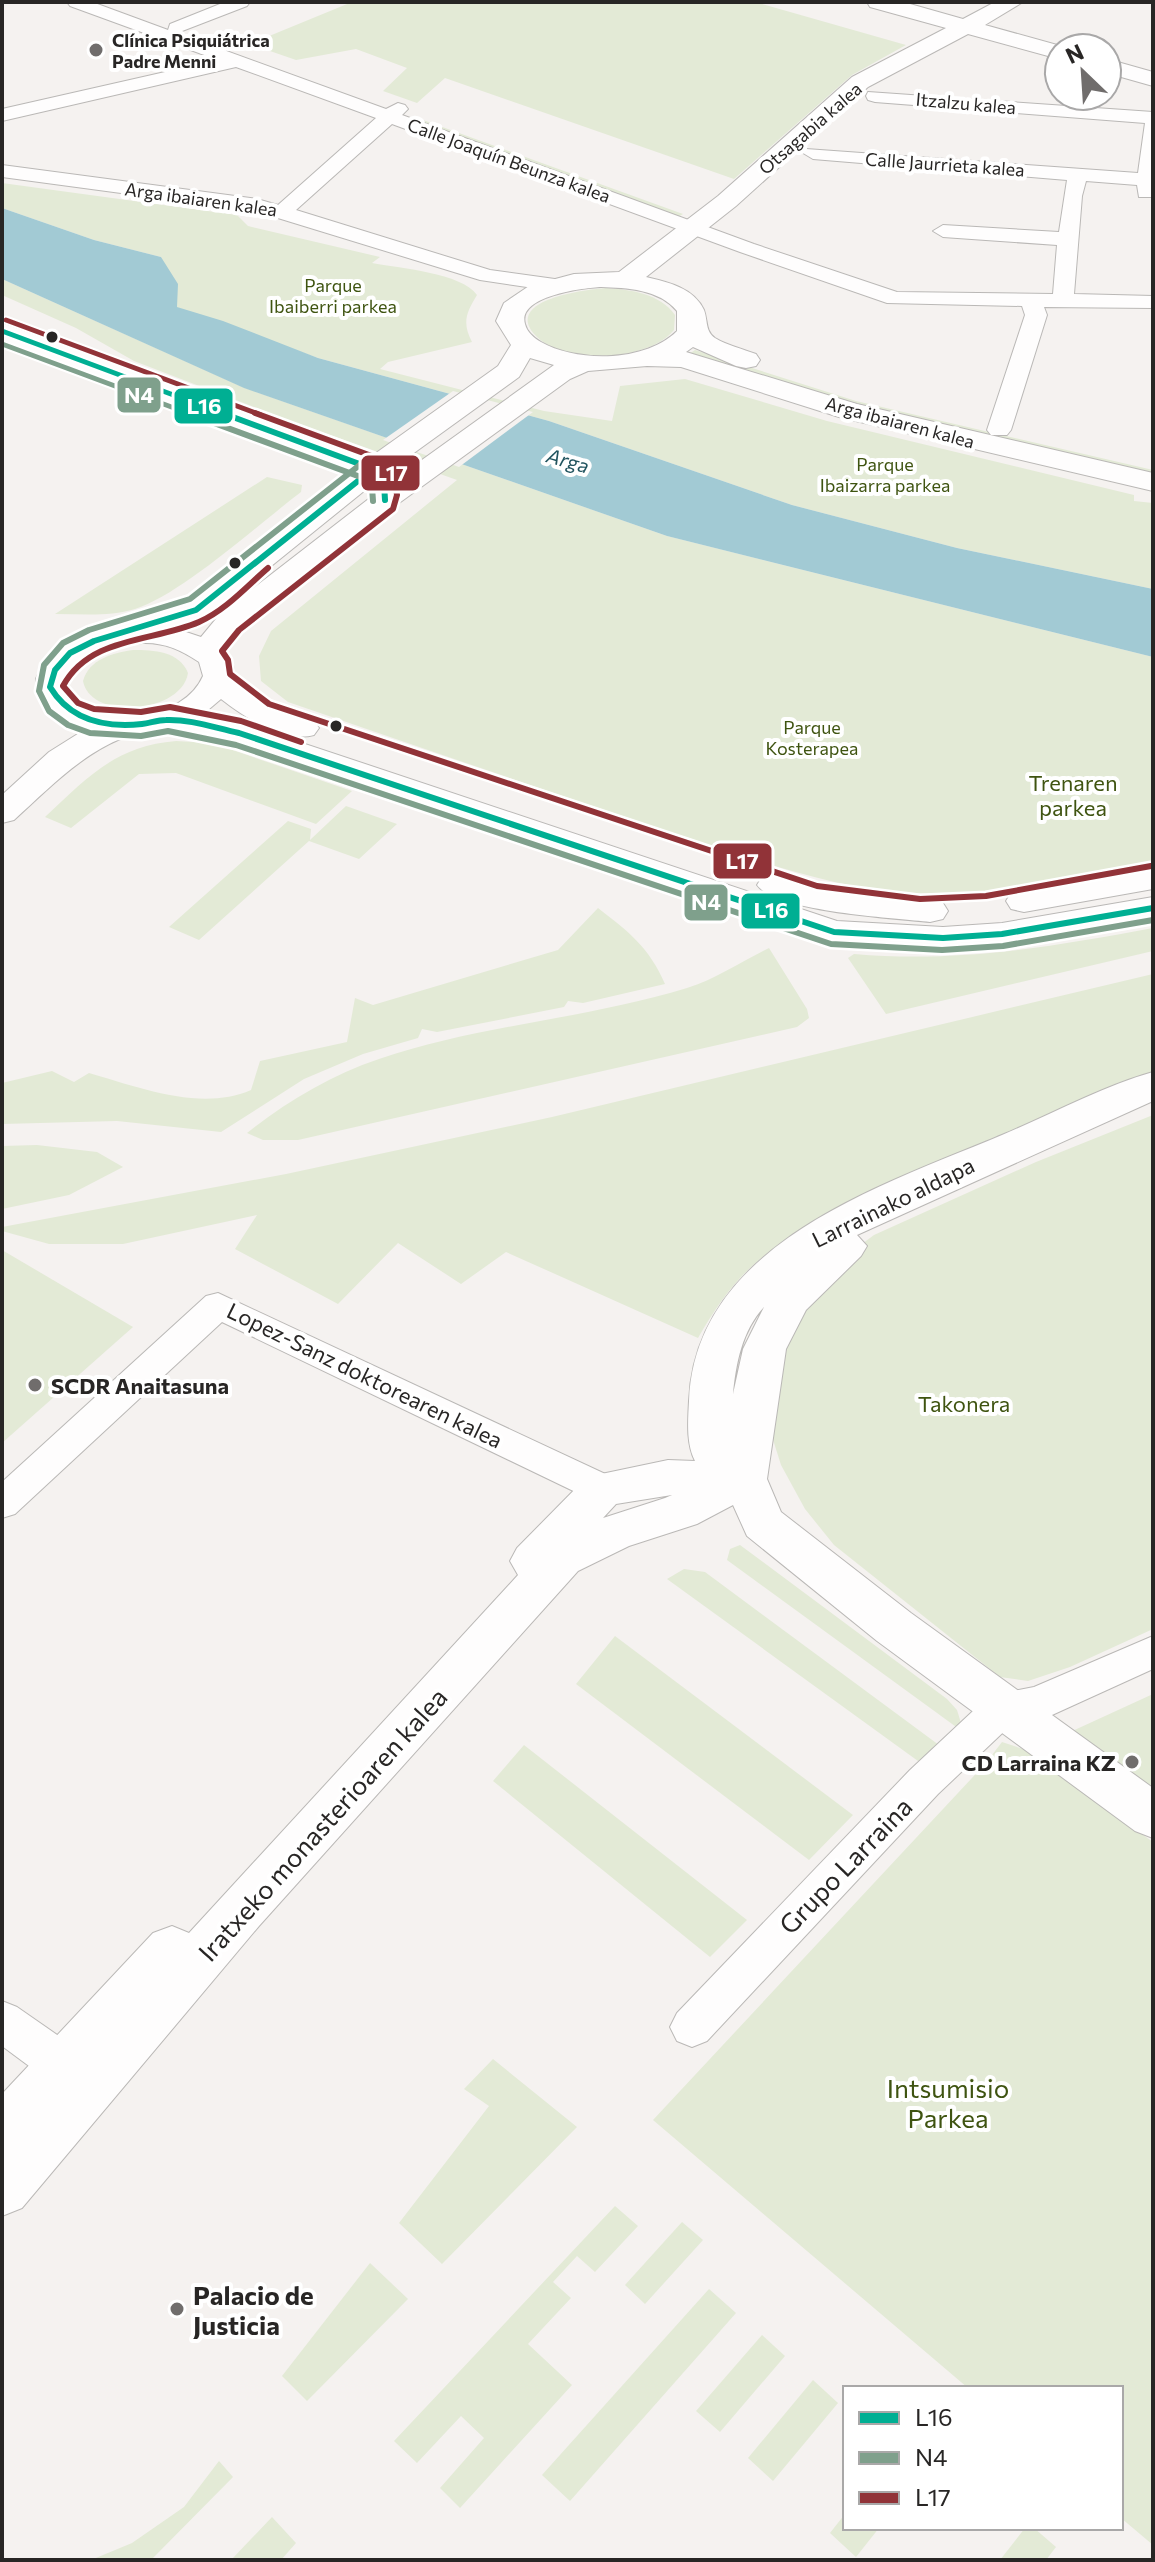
<svg xmlns="http://www.w3.org/2000/svg" width="1155" height="2562" font-family="Commissioner,sans-serif">
	<rect width="100%" height="100%" fill="#f5f2f0"/>
	<g fill="#e3ead6">
		<path d="M352,2H755L906,45L852,75L734,179L445,78L417,103L383,91L407,68L356,49L296,60L250,44Z"/>
		<path d="M423,120L683,214L678,217L416,123Z"/>
		<path d="M2,183L237,215L248,226L380,257L372,263C399,268 462,273 477,295C466,313 462,323 472,342L388,362L380,369L544,411L612,421L620,386L685,379L827,421L1134,495V501L1153,503V589L957,548L792,505L549,421L318,358L176,307L161,257L94,240L2,208Z"/>
		<path d="M2,279L245,388L667,536L1153,657V862C1073,879 989,898 907,893C823,887 746,856 667,831C540,789 414,745 288,702L261,681L259,656L271,631L457,480L285,419L134,361L76,328L2,295Z"/>
		<path d="M607,288C631,290 659,293 675,315L674,330C648,362 563,365 535,335C502,299 589,289 607,288Z"/>
		<path d="M695,350L856,401L1153,470V477L853,407L689,354Z"/>
		<path d="M267,477L302,485L301,492C260,523 181,595 135,609C109,617 82,614 55,614Z"/>
		<path d="M133,650C154,650 179,651 188,673C182,713 91,722 83,681C89,659 113,653 133,650Z"/>
		<path d="M176,741L212,743L352,791L316,824L176,773L139,774L71,828L45,817C87,778 115,746 176,741Z"/>
		<path d="M346,806L397,824L359,859L309,841L199,940L169,927L288,821L311,829L310,840Z"/>
		<path d="M598,908C629,932 649,947 665,984L583,1003L568,1001L564,1007L437,1032L422,1029L418,1038L363,1054L304,1079L221,1132L117,1121L2,1124V1083L52,1071L74,1082L89,1073C138,1087 201,1112 251,1090L260,1061L347,1042L355,998L373,1005L558,950Z"/>
		<path d="M1153,928V951L886,1014L848,958L854,954C958,963 1051,947 1153,928Z"/>
		<path d="M769,948L807,1009L809,1018L797,1027L298,1140H263L247,1133C286,1102 331,1075 379,1059C479,1025 586,1019 687,988C716,979 742,961 769,948Z"/>
		<path d="M1153,974V1073L1032,1125L785,1241C743,1268 723,1295 698,1338L506,1252L461,1284L398,1243L338,1304L235,1249L257,1215L123,1244H49L2,1231V1227L286,1174L552,1117Z"/>
		<path d="M1153,1115V1629L1070,1667L1028,1681L1000,1677L834,1545L805,1509L781,1465L764,1411L767,1365L812,1281L874,1235L1036,1162Z"/>
		<path d="M37,1145L97,1152L123,1167L69,1195L2,1209V1146Z"/>
		<path d="M2,1250L133,1327L2,1443Z"/>
		<path d="M740,1545L947,1699L957,1710L961,1723L959,1729L727,1560L730,1549Z"/>
		<path d="M684,1569L705,1572L943,1748L935,1756L918,1761L667,1579Z"/>
		<path d="M615,1636L853,1815L809,1860L576,1684Z"/>
		<path d="M1153,1694V1790L1068,1733Z"/>
		<path d="M1002,1742L1023,1749L1153,1842V2545L1121,2518V2388H968L653,2120L985,1764Z"/>
		<path d="M524,1745L747,1920L710,1957L493,1781Z"/>
		<path d="M493,2059L577,2127L442,2264L399,2223L489,2106L464,2089Z"/>
		<path d="M615,2206L638,2226L595,2272L577,2256L553,2282L571,2298L528,2344L572,2385L460,2508L440,2488L484,2438L461,2416L417,2463L394,2441Z"/>
		<path d="M682,2222L703,2240L645,2304L625,2285Z"/>
		<path d="M370,2263L408,2299L307,2401L282,2376Z"/>
		<path d="M709,2289L736,2313L570,2501L542,2475Z"/>
		<path d="M762,2335L785,2356L720,2432L696,2411Z"/>
		<path d="M813,2380L838,2403L773,2481L748,2458Z"/>
		<path d="M219,2461L233,2477L151,2560H91L132,2543L184,2507Z"/>
		<path d="M845,2514V2528H879L856,2557L830,2533Z"/>
		<path d="M272,2517L296,2543L281,2560H231Z"/>
		<path d="M1025,2528H1034L1056,2547L1046,2560H1000Z"/>
	</g>
	<path fill="#a2cad4" d="M2,208L94,240L161,257L178,284L177,307L223,321L318,358L549,421L792,505L957,548L1153,589V657L667,536L244,388L2,279Z"/>
	<path fill="#f5f2f0" d="M453,391L533,412L459,467L383,440Z"/>
	<g fill="none" stroke-linecap="round" stroke-linejoin="round">
		<defs>
			<g id="minor">
				<path d="M67,2H92L168,30L170,24L225,2H250L247,6L177,33L386,109L398,103L405,105L408,109L402,115L754,244L897,292L1053,294L1057,245L943,237L933,231L943,225L1059,232L1067,180L813,159L803,153L806,149L1138,173L1145,123L875,102L868,100L866,96L868,92L1153,112V197H1139L1137,185L1086,181L1082,196L1074,294L1153,296V308L1044,307L1047,315L1011,430L1007,435H991L987,430L1025,315L1022,306L887,303L740,252L392,124L296,210L490,270L562,280L565,285L562,290L554,291L480,280L255,211L2,177V165L257,199L278,205L376,118L236,67L2,121V109L218,60L70,6Z"/>
				<path d="M218,1293L616,1479L621,1489L616,1499L603,1503L590,1499L222,1322L15,1514L2,1518V1482L206,1296Z"/>
				<path d="M1153,1636V1669L1052,1715L1013,1723L938,1794L707,2041L692,2047L677,2041L670,2027L677,2013L910,1770L989,1696L1034,1687Z"/>
				<path d="M2,2001L17,2007L96,2062L102,2077L96,2092L80,2098L64,2092L2,2046Z"/>
			</g>
			<g id="tertiary">
				<path d="M867,2H903L963,19L995,2H1023L985,25L1068,48H1059V59L968,34L868,87L736,206L646,277C668,282 694,288 704,310C708,321 705,331 715,338C726,345 743,349 756,354L760,360L756,366L746,368L736,366L693,347L686,352L857,404L1153,473V491L839,417L681,367L647,366L588,371L570,379L395,506L242,628L223,651L233,665L235,677L269,701L314,721L319,728L314,735C284,743 244,717 221,699L201,716L251,726L837,921L943,927L1002,923L1153,897V919L1002,945L943,949L834,943L231,742C211,737 185,727 164,729C102,732 58,780 14,820L2,823V795L49,752L84,730L58,720L45,709L36,694V679L42,665L56,647L84,634L185,603L352,471L2,340V323L369,458L498,366L511,345L496,321L504,303L529,286L574,274L619,272L718,196L852,77L946,28L870,7ZM601,287C627,288 659,289 677,311V331C646,362 578,363 541,342C534,338 527,332 525,324C517,296 583,288 601,287ZM530,358L554,365L394,480L389,471L519,377ZM369,487L375,494L220,614L201,637L174,628L207,617L217,610ZM142,643C164,642 181,650 199,662L203,676C183,722 104,726 70,696C56,654 113,645 142,643Z"/>
				<path d="M1107,59L1153,72V86L1107,73Z"/>
				<path d="M1153,867V889L1024,912L1011,909L1006,901L1011,893L1024,890Z"/>
				<path d="M775,874L818,887L930,900L943,903L948,911L943,919L930,922C895,918 776,912 757,885L762,877Z"/>
				<path d="M1153,1072V1101L857,1235L867,1246L861,1256L806,1310L786,1349L767,1479L781,1512L911,1613L1153,1788V1838L1135,1831L877,1641L747,1536L733,1505L697,1524L629,1546L578,1571L259,1926L22,2208L2,2216V2094L153,1933L172,1926L189,1933L518,1575L510,1561L517,1548L587,1477L668,1460L695,1461C686,1444 688,1421 689,1401C695,1244 881,1186 1002,1135C1050,1115 1103,1086 1153,1072ZM764,1307L743,1349L733,1394C736,1363 742,1331 764,1307ZM672,1495L665,1498L603,1518L616,1504Z"/>
			</g>
		</defs>
		<use href="#minor" stroke="#bab8b6" stroke-width="2"/>
		<use href="#tertiary" stroke="#bab8b6" stroke-width="2"/>
		<use href="#minor" fill="#fefdfd" fill-rule="evenodd"/>
		<use href="#tertiary" fill="#fefdfd" fill-rule="evenodd"/>
		<defs>
			<path id="bus-1-far1" d="M2,331L227,415"/>
			<g id="bus-1">
				<path d="M222,413L373,469L384,483L385,500"/>
				<path d="M373,469L196,610L94,641L70,653L55,670L50,687C70,720 104,728 142,724C150,723 158,720 166,720C190,719 215,728 239,733L834,932L943,938L1002,934L1153,908"/>
			</g>
			<path id="bus-2-far1" d="M2,344L193,415"/>
			<g id="bus-2">
				<path d="M187,413L366,479L372,487L373,501"/>
				<path d="M366,460L190,599L89,630L63,643L44,665L39,691L49,711L68,725L90,733L141,736L168,731L236,745L831,944L942,950L1003,946L1153,920"/>
			</g>
			<path id="bus-3-far1" d="M6,320L261,415"/>
			<g id="bus-3">
				<path d="M255,413L377,458L395,481L397,495L393,509L239,630L222,651L228,660L230,674L269,704L817,886L920,899L986,896L1151,866"/>
				<path d="M268,568C247,586 226,610 199,622C153,642 90,636 63,686L78,703L94,709L141,712L170,707L241,721L301,742"/>
			</g>
		</defs>
		<use href="#bus-1-far1" stroke="#fff" stroke-width="9"/>
		<use href="#bus-1" stroke="#fff" stroke-width="11"/>
		<use href="#bus-2-far1" stroke="#fff" stroke-width="9"/>
		<use href="#bus-2" stroke="#fff" stroke-width="11"/>
		<use href="#bus-3-far1" stroke="#fff" stroke-width="9"/>
		<use href="#bus-3" stroke="#fff" stroke-width="11"/>
		<use href="#bus-1-far1" stroke="#00af93" stroke-width="5"/>
		<use href="#bus-1" stroke="#00af93" stroke-width="6"/>
		<use href="#bus-2-far1" stroke="#7fa08c" stroke-width="5"/>
		<use href="#bus-2" stroke="#7fa08c" stroke-width="6"/>
		<use href="#bus-3-far1" stroke="#913338" stroke-width="5"/>
		<use href="#bus-3" stroke="#913338" stroke-width="6"/>
	</g>
	<g fill="#706d6c" stroke="#fff" stroke-width="3">
		<circle cx="96" cy="50" r="8"/>
		<circle cx="35" cy="1385" r="8"/>
		<circle cx="1132" cy="1762" r="8"/>
		<circle cx="177" cy="2309" r="8"/>
	</g>
	<g fill="#282625" stroke="#fff" stroke-width="3">
		<circle cx="52" cy="337" r="7"/>
		<circle cx="235" cy="563" r="7"/>
		<circle cx="336" cy="726" r="7"/>
	</g>
	<g text-anchor="middle" dominant-baseline="central" stroke-width="8" stroke-linejoin="round" paint-order="stroke">
		<g font-size="18" font-weight="bold" fill="#282625" stroke="#fff" text-anchor="start">
			<text x="112" y="40">Clínica Psiquiátrica<tspan x="112" dy="21">Padre Menni</tspan></text>
		</g>
		<g font-size="18" fill="#282625" stroke="#fff">
			<text transform="translate(966 103) rotate(5)">Itzalzu kalea</text>
			<text transform="translate(810 128) rotate(-41)">Otsagabia kalea</text>
			<text transform="translate(509 160) rotate(20)">Calle Joaquín Beunza kalea</text>
			<text transform="translate(945 164) rotate(4)">Calle Jaurrieta kalea</text>
			<text transform="translate(201 199) rotate(8)">Arga ibaiaren kalea</text>
			<text transform="translate(900 422) rotate(15)">Arga ibaiaren kalea</text>
		</g>
		<g font-size="18" fill="#3f5411" stroke="#fff">
			<text x="333" y="285">Parque<tspan x="333" dy="21">Ibaiberri parkea</tspan></text>
			<text x="885" y="464">Parque<tspan x="885" dy="21">Ibaizarra parkea</tspan></text>
			<text x="812" y="727">Parque<tspan x="812" dy="21">Kosterapea</tspan></text>
		</g>
		<g font-size="20" font-style="italic" fill="#21545f" stroke="#fff">
			<text transform="translate(568 460) rotate(16)">Arga</text>
		</g>
		<g font-size="22" fill="#3f5411" stroke="#fff">
			<text x="1073" y="782">Trenaren<tspan x="1073" dy="25">parkea</tspan></text>
			<text x="964" y="1403">Takonera</text>
		</g>
		<g font-size="22" fill="#282625" stroke="#fff">
			<text transform="translate(893 1202) rotate(-26)">Larrainako aldapa</text>
			<text transform="translate(365 1375) rotate(26)">Lopez-Sanz doktorearen kalea</text>
		</g>
		<g font-size="22" font-weight="bold" fill="#282625" stroke="#fff" text-anchor="start">
			<text x="51" y="1385">SCDR Anaitasuna</text>
			<text x="1116" y="1762" text-anchor="end">CD Larraina KZ</text>
		</g>
		<g font-size="26" fill="#282625" stroke="#fff">
			<text transform="translate(322 1824) rotate(-48)">Iratxeko monasterioaren kalea</text>
			<text transform="translate(845 1865) rotate(-46)">Grupo Larraina</text>
		</g>
		<g font-size="26" fill="#3f5411" stroke="#fff">
			<text x="948" y="2087">Intsumisio<tspan x="948" dy="30">Parkea</tspan></text>
		</g>
		<g font-size="26" font-weight="bold" fill="#282625" stroke="#fff" text-anchor="start">
			<text x="193" y="2294">Palacio de<tspan x="193" dy="30">Justicia</tspan></text>
		</g>
	</g>
	<g stroke="#fff" stroke-width="3">
		<rect x="116" y="376" width="46" height="38" rx="8" fill="#7fa08c"/>
		<rect x="173" y="387" width="61" height="38" rx="8" fill="#00af93"/>
		<rect x="360" y="454" width="61" height="38" rx="8" fill="#913338"/>
		<rect x="712" y="842" width="61" height="38" rx="8" fill="#913338"/>
		<rect x="683" y="883" width="46" height="39" rx="8" fill="#7fa08c"/>
		<rect x="740" y="892" width="61" height="38" rx="8" fill="#00af93"/>
	</g>
	<g font-size="22" text-anchor="middle" font-weight="bold" fill="#fff">
		<text x="139" y="403">N4</text>
		<text x="204" y="414">L16</text>
		<text x="391" y="481">L17</text>
		<text x="742" y="869">L17</text>
		<text x="706" y="910">N4</text>
		<text x="771" y="918">L16</text>
	</g>
	<rect width="1155" height="2562" fill="none" stroke="#282625" stroke-width="8"/>
	<rect x="843" y="2386" width="280" height="144" fill="#ffffff" stroke="#a9a8a8" stroke-width="2"/>
	<rect x="859" y="2412" width="40" height="12" fill="#00af93" stroke="#a9a8a8" stroke-width="2"/>
	<text x="915" y="2426" font-size="24" fill="#282625">L16</text>
	<rect x="859" y="2452" width="40" height="12" fill="#7fa08c" stroke="#a9a8a8" stroke-width="2"/>
	<text x="915" y="2466" font-size="24" fill="#282625">N4</text>
	<rect x="859" y="2492" width="40" height="12" fill="#913338" stroke="#a9a8a8" stroke-width="2"/>
	<text x="915" y="2506" font-size="24" fill="#282625">L17</text>
	<g transform="translate(1083 72) rotate(335)"><circle r="38" fill="#ffffff" stroke="#a9a8a8" stroke-width="2"/>
	<path d="M0-6L14 30L0 20L-14 30Z" fill="#706d6c"/>
	<text y="-12" font-size="22" font-weight="bold" text-anchor="middle" fill="#282625">N</text>
	</g>
</svg>
